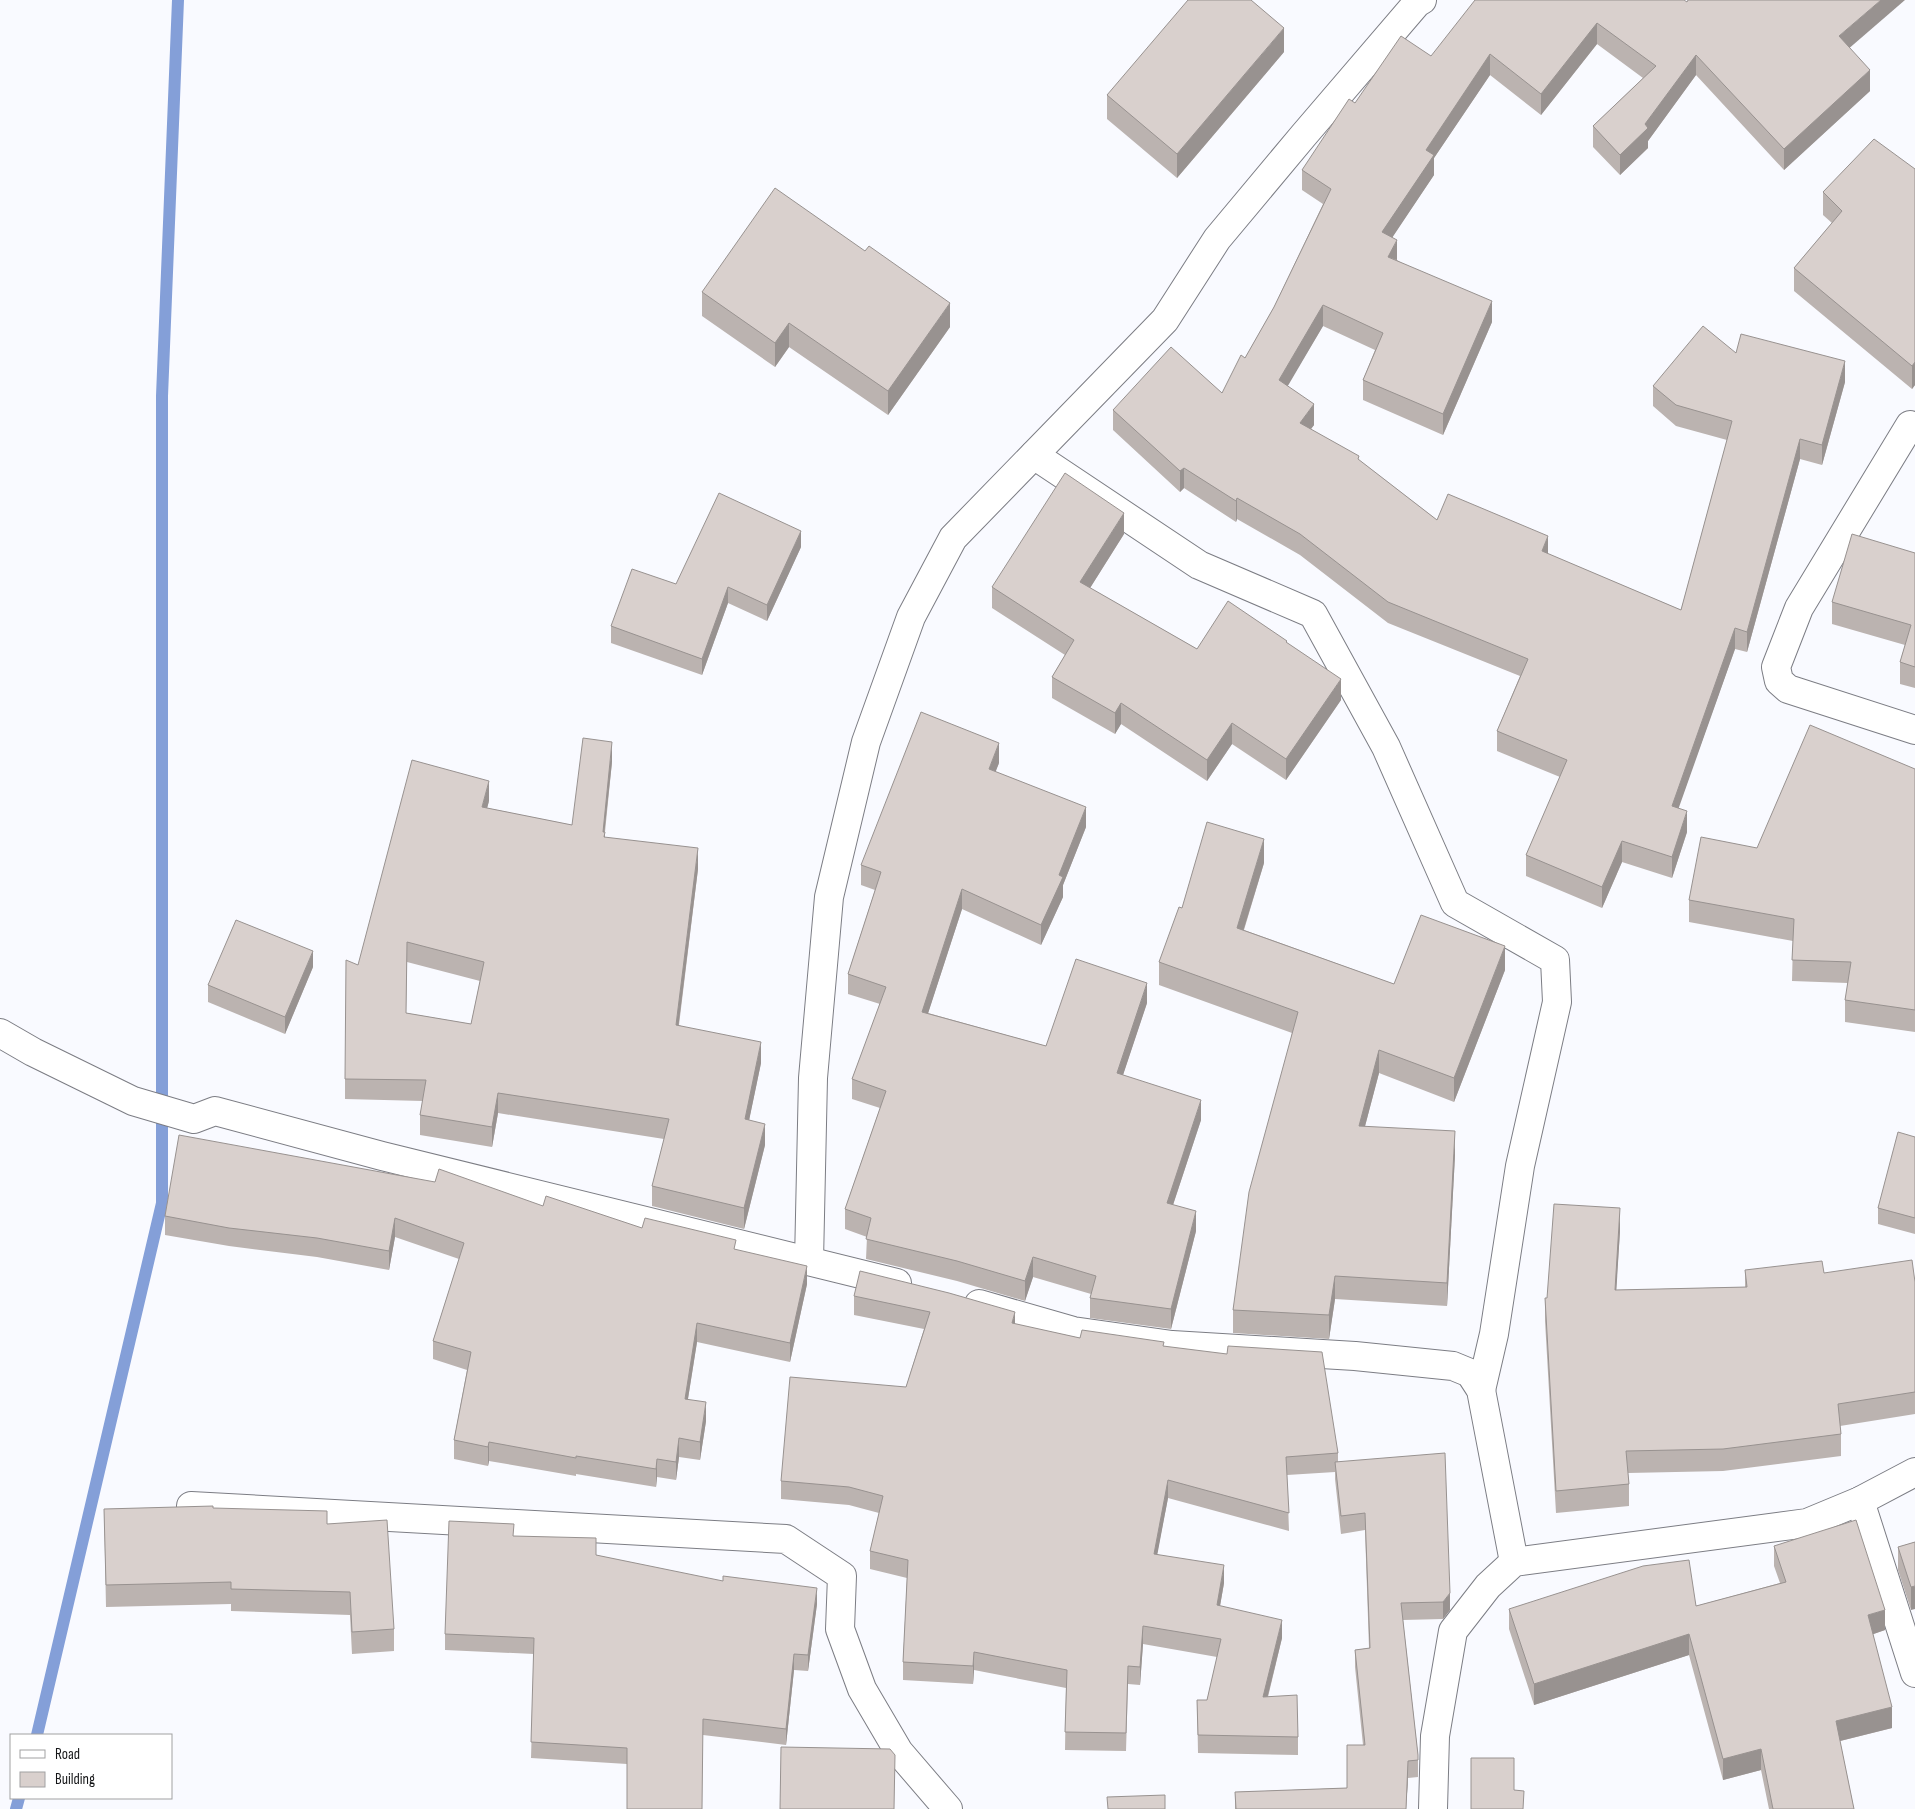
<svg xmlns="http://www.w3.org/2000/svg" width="1915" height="1809" font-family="'Sofia Sans Condensed',sans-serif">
	<rect width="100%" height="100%" fill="#f9faff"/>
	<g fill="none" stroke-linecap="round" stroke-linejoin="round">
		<g stroke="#849fd8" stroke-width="12">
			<path d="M37,1735L162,1203V396L178,0"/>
			<path d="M16,1809L19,1798"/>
		</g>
		<defs>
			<g id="minor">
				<path d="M1910,425L1799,608L1776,667L1779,681L1788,689L1915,730"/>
				<path d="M1034,455L1199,565L1313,614L1386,747L1455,903L1555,960L1557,1002L1520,1166L1494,1334L1481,1390"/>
				<path d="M0,1033L33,1052L133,1101L194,1119L215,1111L382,1156L897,1283"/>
				<path d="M809,1261L813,1078L829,897L866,742L911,617L953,538L1165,320L1217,239L1303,136L1417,3L1422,0"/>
				<path d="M979,1304L1073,1331L1172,1345L1355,1356L1453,1366L1470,1373L1481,1390L1514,1562"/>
				<path d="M1860,1501L1915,1673"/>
				<path d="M191,1506L786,1539L842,1576L840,1629L862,1689L899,1752L948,1809"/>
				<path d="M1433,1809L1435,1736L1453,1631L1488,1586L1514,1562L1807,1523L1860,1501L1915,1472"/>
			</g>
		</defs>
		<use href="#minor" stroke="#7c7d84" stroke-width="30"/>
		<use href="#minor" stroke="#fff" stroke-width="28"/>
	</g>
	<g fill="#bbb3b0" fill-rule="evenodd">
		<path d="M1687,2L1850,48L1870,91L1784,170L1696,75L1648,141V148L1620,175L1593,147V126L1643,78L1597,44L1541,115L1490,75L1434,158V175L1392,237L1397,260L1492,322L1443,435L1363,400V380L1375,350L1323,326L1287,386L1314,425L1311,429L1359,460L1437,520L1548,554L1681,610L1727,440L1676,426L1653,406V386L1736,353L1845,382L1822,465L1800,459L1747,652L1735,649L1678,808L1687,832L1672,878L1622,862L1602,908L1526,876V855L1560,777L1497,751V731L1520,676L1388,623L1300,555L1237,519L1236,522L1184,488L1180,492L1113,430V410L1222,393L1245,358L1274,307L1323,204L1302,190V170L1355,103L1431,56Z"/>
		<path d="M1284,52L1177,178L1107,119V95Z"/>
		<path d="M1915,169V385L1912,389L1794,291V268L1832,223L1823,215V192Z"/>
		<path d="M702,292L950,327L888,415L789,347L775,367L702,316Z"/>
		<path d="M1124,534L1090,588L1197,649L1287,643L1341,700L1286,780L1232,744L1207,781L1121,724L1115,734L1052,698V677L1065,655L992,608V587Z"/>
		<path d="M801,547L767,621L728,603L702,675L611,643V626L676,584Z"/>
		<path d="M1915,553V688L1900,684V662L1905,645L1832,624V602Z"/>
		<path d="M612,762L605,832V838L698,869L679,1025L761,1063L749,1120L765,1145L744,1229L652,1206V1186L664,1139L498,1113L492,1147L420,1135V1115L423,1101L345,1099V1079L358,965L489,801L487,808L572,825ZM407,962L480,981L471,1024L406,1013Z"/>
		<path d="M999,763L995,772L1086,827L1063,885V897L1041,945L962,909L928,1013L1046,1046L1147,1003L1123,1075L1201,1120L1173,1205L1196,1231L1171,1329L1090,1318V1298L1091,1294L1033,1277L1025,1301L957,1281L866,1259L867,1237L845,1229V1209L880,1108L852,1099V1079L880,1004L848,994V974L875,890L861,885V865Z"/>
		<path d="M1915,769V1032L1845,1022V1000L1848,983L1792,981L1793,941L1689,922V900L1757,848Z"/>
		<path d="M1264,863L1244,930L1394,984L1505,970L1454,1102L1379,1073L1365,1126L1455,1155L1447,1306L1335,1299L1329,1339L1233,1333V1310L1292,1033L1159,985V962L1182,908Z"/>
		<path d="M313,967L285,1034L208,1002V985Z"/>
		<path d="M1915,1137V1234L1878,1224V1208Z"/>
		<path d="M543,1206L736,1250L807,1284L790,1362L697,1342L688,1399L706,1421L700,1460L679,1457L676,1480L657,1477L656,1487L576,1474V1476L489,1461L488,1466L454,1459V1440L467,1370L433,1359V1341L459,1259L395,1237L389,1270L317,1257L229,1246L165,1235V1216Z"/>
		<path d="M1620,1231L1616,1290L1745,1287V1270L1824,1273L1915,1282V1414L1840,1426L1841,1434V1456L1723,1471L1628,1473L1629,1484V1506L1556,1513L1545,1321V1298H1547Z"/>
		<path d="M854,1296L1015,1324L1080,1338L1164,1346L1338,1453V1462L1450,1610L1443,1619L1403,1620L1418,1755V1777L1408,1778L1406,1809H1235V1792L1347,1788L1363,1745L1355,1667V1650L1369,1648L1365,1530L1341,1534L1335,1479V1472L1287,1475L1289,1531L1168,1498L1157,1554L1224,1583L1220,1606L1282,1638L1268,1697L1298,1737V1755L1198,1753L1197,1700H1207L1217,1657L1143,1644L1140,1685L1128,1684L1126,1751L1065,1750L1066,1688L974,1670L973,1684L903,1680V1662L907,1578L870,1569V1551L879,1513L849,1505L781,1499V1481L906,1387L924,1329L854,1315Z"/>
		<path d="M213,1508L327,1524L394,1629V1651L352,1654L350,1615L231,1611V1604L106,1607L104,1509Z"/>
		<path d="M514,1536L596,1555L817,1604L808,1671L794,1670L786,1745L703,1735L627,1764L531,1758L534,1654L445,1650V1634Z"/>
		<path d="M1915,1542L1911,1610L1898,1570V1547Z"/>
		<path d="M1774,1546L1885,1630L1873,1634L1892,1728L1840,1741L1854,1809H1769L1761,1770L1723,1780L1689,1655L1534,1705L1509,1629V1609L1696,1606L1780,1583L1774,1566Z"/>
	</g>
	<g fill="#989290">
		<path d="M1881,0H1905L1839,57V36Z"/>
		<path d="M1597,23V44L1541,115V94Z"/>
		<path d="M1284,28V52L1177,178V154Z"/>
		<path d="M1490,54V75L1434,158V175L1382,253V232L1426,150Z"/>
		<path d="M1696,55V75L1648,141V148L1620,175V155L1645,124Z"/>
		<path d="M1870,70V91L1784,170V149Z"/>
		<path d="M1397,240V260L1388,257Z"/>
		<path d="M1492,301V322L1443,435V414Z"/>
		<path d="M950,303V327L888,415V391Z"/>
		<path d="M1323,305V326L1279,401V380Z"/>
		<path d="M789,323V347L775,367V343Z"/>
		<path d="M1845,361V382L1822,465V445Z"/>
		<path d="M1915,362V385L1912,389V366Z"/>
		<path d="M1314,404V425L1300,443V423Z"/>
		<path d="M1800,439V459L1747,652V632Z"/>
		<path d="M1184,468V488L1180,492V471Z"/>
		<path d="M1237,498V519L1236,522V501Z"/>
		<path d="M1124,513V534L1080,604V582Z"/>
		<path d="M801,531V547L767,621V605Z"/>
		<path d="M1548,536V557L1542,551Z"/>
		<path d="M728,587V603L702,675V659Z"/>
		<path d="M1735,628V649L1672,827V806Z"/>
		<path d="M1341,679V700L1286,780V759Z"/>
		<path d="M1121,703V724L1115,734V713Z"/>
		<path d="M1232,723V744L1207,781V760Z"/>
		<path d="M612,742V762L604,835L605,832V853L603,832Z"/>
		<path d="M999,743V763L989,789V769Z"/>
		<path d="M489,781V801L482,827V807Z"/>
		<path d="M1086,807V827L1063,885V897L1041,945V925L1059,875Z"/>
		<path d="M1687,811V832L1672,878V857Z"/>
		<path d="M1264,839V863L1237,951V928Z"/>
		<path d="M1622,841V862L1602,908V887Z"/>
		<path d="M698,848V869L676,1045V1025Z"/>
		<path d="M962,889V909L922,1032V1012Z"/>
		<path d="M1505,946V970L1454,1102V1078Z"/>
		<path d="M313,951V967L285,1034V1017Z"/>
		<path d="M1147,983V1003L1117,1093V1073Z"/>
		<path d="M761,1042V1063L745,1140V1119Z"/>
		<path d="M1379,1050V1073L1359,1149V1126Z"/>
		<path d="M498,1093V1113L492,1147V1127Z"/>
		<path d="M1201,1100V1120L1167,1223V1203Z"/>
		<path d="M765,1124V1145L744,1229V1208Z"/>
		<path d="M1455,1131V1155L1447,1306V1283Z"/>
		<path d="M1620,1208V1231L1615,1312V1290Z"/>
		<path d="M1196,1211V1231L1171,1329V1309Z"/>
		<path d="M395,1218V1237L389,1270V1251Z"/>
		<path d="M1033,1257V1277L1025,1301V1281Z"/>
		<path d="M807,1266V1284L790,1362V1343Z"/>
		<path d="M1335,1276V1299L1329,1339V1315Z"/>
		<path d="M1015,1312V1330L1012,1323Z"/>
		<path d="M697,1323V1342L685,1417V1399Z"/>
		<path d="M706,1402V1421L700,1460V1442Z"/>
		<path d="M679,1438V1457L676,1480V1462Z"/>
		<path d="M489,1442V1461L488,1466V1447Z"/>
		<path d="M657,1459V1477L656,1487V1469Z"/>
		<path d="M1168,1480V1498L1154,1572V1554Z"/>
		<path d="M1224,1565V1583L1217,1623V1605Z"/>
		<path d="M1915,1586V1609L1911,1610V1587Z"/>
		<path d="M817,1588V1604L808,1671V1655Z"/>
		<path d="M1450,1593V1610L1443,1619V1602Z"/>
		<path d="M1885,1610V1630L1868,1636V1615Z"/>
		<path d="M1282,1620V1638L1263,1715V1697Z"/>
		<path d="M1143,1626V1644L1140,1685V1667Z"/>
		<path d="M1689,1634V1655L1534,1705V1684Z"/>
		<path d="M974,1652V1670L973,1684V1666Z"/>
		<path d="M794,1654V1670L786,1745V1729Z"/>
		<path d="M1892,1707V1728L1836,1742V1721Z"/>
		<path d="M1761,1749V1770L1723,1780V1759Z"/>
		<path d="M1408,1761V1778L1406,1809Z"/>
	</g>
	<g fill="#d9d0cd" stroke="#989290" fill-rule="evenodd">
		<path d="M1188,0H1251L1284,28L1177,154L1107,95Z"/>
		<path d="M1475,0H1684L1687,2L1688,0H1881L1839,36L1870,70L1784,149L1696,55L1645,124L1648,128L1620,155L1593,126L1656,66L1597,23L1541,94L1490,54L1426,150L1434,155L1382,232L1397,240L1388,257L1492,301L1443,414L1363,380L1383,333L1323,305L1279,380L1314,404L1300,423L1359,456L1358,459L1437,520L1448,494L1548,536L1542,551L1681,610L1732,421L1676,405L1653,386L1703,326L1736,353L1741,334L1845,361L1822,445L1800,439L1747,632L1735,628L1672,806L1687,811L1672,857L1622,841L1602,887L1526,855L1567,760L1497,731L1528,659L1388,602L1300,534L1237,498L1236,501L1184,468L1180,471L1113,410L1171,347L1222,393L1241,355L1245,358L1274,307L1331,189L1302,170L1349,99L1355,103L1401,36L1431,56Z"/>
		<path d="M1874,139L1915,169V362L1912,366L1794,268L1842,211L1823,192Z"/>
		<path d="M775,188L865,251L869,246L950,303L888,391L789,323L775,343L702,292Z"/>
		<path d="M1065,473L1124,513L1080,582L1197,649L1228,601L1287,641L1286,642L1341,679L1286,759L1232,723L1207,760L1121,703L1115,713L1052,677L1074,640L992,587Z"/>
		<path d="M719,493L801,531L767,605L728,587L702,659L611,626L632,569L676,584Z"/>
		<path d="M1852,534L1915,553V667L1900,662L1911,625L1832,602Z"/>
		<path d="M921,712L999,743L989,769L1086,807L1059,875L1063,877L1041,925L962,889L922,1012L1046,1046L1076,959L1147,983L1117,1073L1201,1100L1167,1203L1196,1211L1171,1309L1090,1298L1096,1276L1033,1257L1025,1281L957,1261L866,1239L871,1218L845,1209L886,1091L852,1079L886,987L848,974L881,872L861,865Z"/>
		<path d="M1810,725L1915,769V1010L1845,1000L1851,962L1792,960L1794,919L1689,900L1701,837L1757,848Z"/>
		<path d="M583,738L612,742L603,832H605L604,837L698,848L676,1025L761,1042L745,1119L765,1124L744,1208L652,1186L669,1119L498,1093L492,1127L420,1115L426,1080L345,1079L346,960L358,965L412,760L489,781L482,807L572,825ZM407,942L484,962L471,1024L406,1013Z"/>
		<path d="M1207,822L1264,839L1237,928L1394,984L1421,915L1505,946L1454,1078L1379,1050L1359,1126L1455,1131L1447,1283L1335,1276L1329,1315L1233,1310L1249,1192L1298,1012L1159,962L1179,907L1182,908Z"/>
		<path d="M236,920L313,951L285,1017L208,985Z"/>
		<path d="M1898,1132L1915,1137V1218L1878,1208Z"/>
		<path d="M179,1135L435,1182L439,1169L543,1206L546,1196L642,1228L645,1218L736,1240L734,1249L807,1266L790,1343L697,1323L685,1399L706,1402L700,1442L679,1438L676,1462L657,1459L656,1469L576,1456V1458L489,1442L488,1447L454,1440L471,1352L433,1341L464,1243L395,1218L389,1251L317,1238L229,1228L165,1216Z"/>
		<path d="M1554,1204L1620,1208L1615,1290L1747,1287L1745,1270L1822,1261L1824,1273L1912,1260L1915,1282V1392L1838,1404L1841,1434L1723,1449L1626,1451L1629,1484L1556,1491L1545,1298H1547Z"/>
		<path d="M860,1271L949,1293L1015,1312L1012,1323L1080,1338L1082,1330L1164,1342L1163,1346L1227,1354L1228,1346L1322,1352L1338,1453L1286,1457L1289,1513L1168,1480L1154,1554L1224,1565L1217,1605L1282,1620L1263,1697L1297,1695L1298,1737L1198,1735L1197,1700H1207L1221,1639L1143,1626L1140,1667L1128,1666L1126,1733L1065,1732L1067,1670L974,1652L973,1666L903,1662L908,1560L870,1551L883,1496L849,1487L781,1481L790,1377L906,1387L930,1312L854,1296Z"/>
		<path d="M1445,1453L1450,1593L1443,1602L1401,1603L1418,1755V1760L1408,1761L1406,1809H1236L1235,1792L1347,1788V1745H1365L1355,1650L1370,1648L1365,1513L1341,1516L1335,1462Z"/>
		<path d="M213,1506V1508L327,1511V1524L387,1520L394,1629L352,1632L350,1592L231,1589V1582L106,1585L104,1509Z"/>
		<path d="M1856,1520L1885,1610L1868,1615L1892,1707L1836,1721L1854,1809H1773L1761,1749L1723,1759L1689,1634L1534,1684L1509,1609L1643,1566L1689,1560L1696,1606L1786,1582L1774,1546Z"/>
		<path d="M449,1521L514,1524L513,1536L596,1538V1555L723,1581V1576L817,1588L808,1655L794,1654L786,1729L703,1719L702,1809H627V1748L531,1742L534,1638L445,1634Z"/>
		<path d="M1915,1542V1586L1911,1587L1898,1547Z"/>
		<path d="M781,1747L890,1749L895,1755L894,1809H780Z"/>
		<path d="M1471,1758H1514V1790L1524,1791L1523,1809H1471Z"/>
		<path d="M1165,1795V1809H1108L1107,1797Z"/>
	</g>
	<rect x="10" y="1734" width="162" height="65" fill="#ffffff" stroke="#a1a1a2"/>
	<rect x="20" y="1750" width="25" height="8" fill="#ffffff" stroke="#a1a1a2"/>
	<text x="55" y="1759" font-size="15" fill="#141517">Road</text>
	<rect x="20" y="1772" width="25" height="15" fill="#d9d0cd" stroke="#a1a1a2"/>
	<text x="55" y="1784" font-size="15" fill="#141517">Building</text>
</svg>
